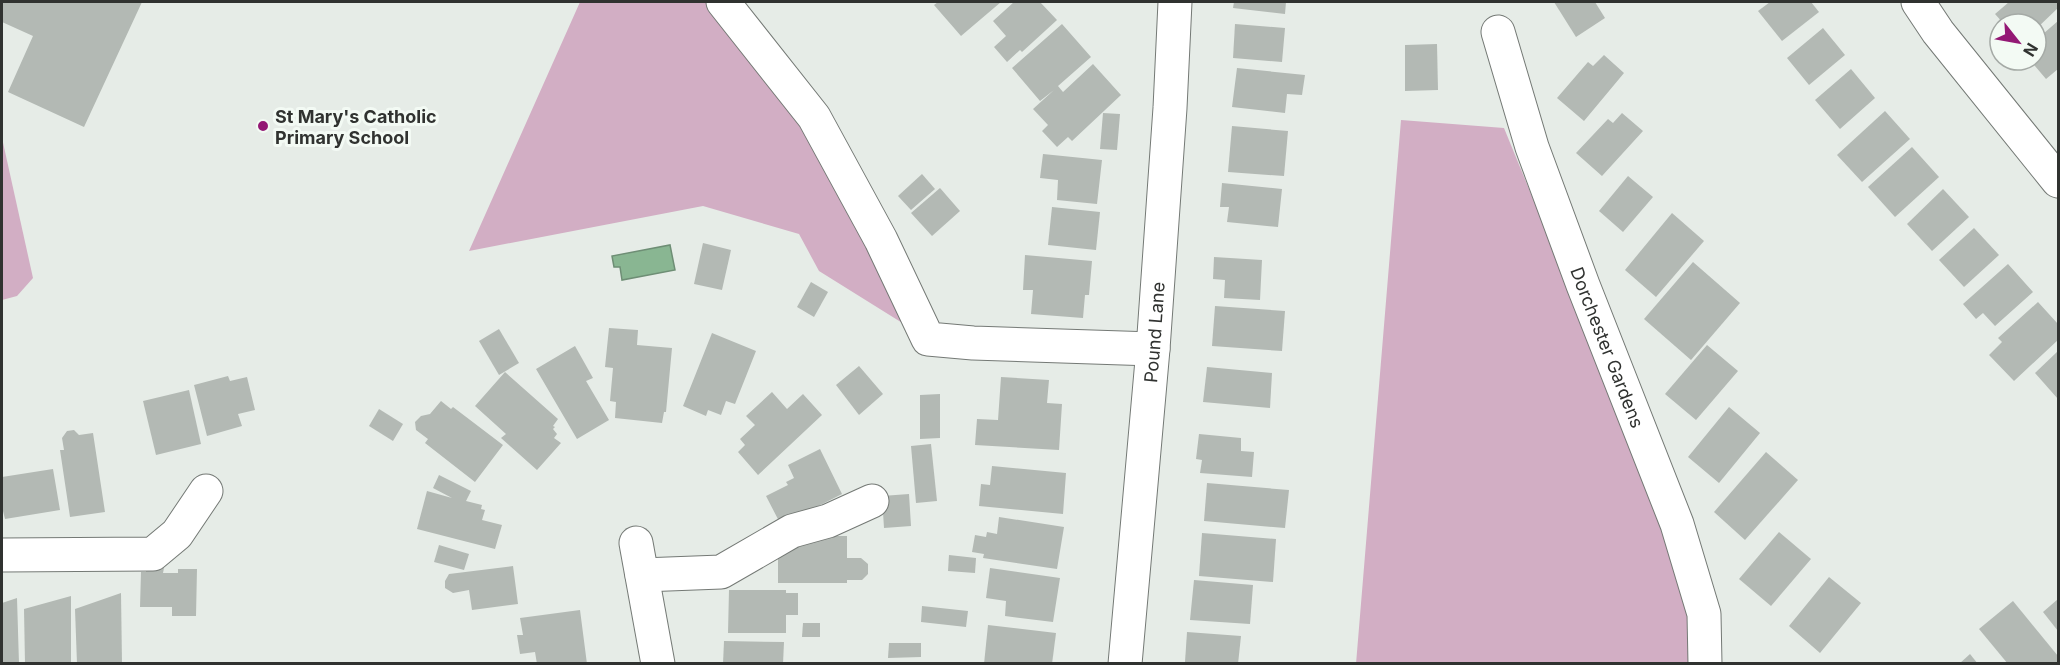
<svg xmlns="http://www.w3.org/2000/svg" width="2060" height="665" font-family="Inter,sans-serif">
	<rect width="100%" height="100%" fill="#e6ece7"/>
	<g fill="#d2aec4">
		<path d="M580,2H723L814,117L928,339L819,271L799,234L703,206L469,251Z"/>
		<path d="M1401,120L1504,128L1658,504C1674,555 1692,609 1690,663L1356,664Z"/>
		<path d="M2,138L33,278L17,296L2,300Z"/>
	</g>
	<path fill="#89b692" stroke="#6e8e75" stroke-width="1.5" d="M670,245L675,270L622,280L620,267H614L612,256Z"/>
	<g fill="#b3b9b4">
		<path d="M2,2H142L84,127L8,92L33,36L2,22Z"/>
		<path d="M938,2H1001L961,36L934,5Z"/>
		<path d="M1014,2H1040L1057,20L1022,52L1020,50L1007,62L994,47L1006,36L993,21Z"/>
		<path d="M1234,2H1286L1285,14L1233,8Z"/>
		<path d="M1554,2H1595L1605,18L1576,37Z"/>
		<path d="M1770,2H1811L1819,12L1782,41L1758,11Z"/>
		<path d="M2009,2H2058V8L2036,29V24H2004L1995,14Z"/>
		<path d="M2058,21V69L2046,79L2030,60H2036V40Z"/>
		<path d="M1062,24L1091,57L1058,86L1063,92L1093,64L1121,95L1072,141L1068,137L1057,147L1042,131L1048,125L1033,109L1054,90L1040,101L1012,68Z"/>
		<path d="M1235,24L1285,28L1282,62L1233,58Z"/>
		<path d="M1823,28L1845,55L1809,85L1787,58Z"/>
		<path d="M1437,44L1438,90L1405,91V45Z"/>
		<path d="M1604,55L1624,73L1584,121L1557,98L1588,62L1593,66Z"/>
		<path d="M1237,68L1305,75L1302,95L1287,94L1285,113L1232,107Z"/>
		<path d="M1851,69L1875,98L1840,129L1815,100Z"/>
		<path d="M1885,111L1910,139L1862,182L1837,155Z"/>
		<path d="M1103,113L1120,114L1117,150L1100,149Z"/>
		<path d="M1622,113L1643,131L1602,176L1576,153L1608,119L1613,123Z"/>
		<path d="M1232,126L1288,131L1284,176L1228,172Z"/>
		<path d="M1912,147L1939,177L1895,217L1868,187Z"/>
		<path d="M1043,154L1102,160L1097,204L1057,200L1058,180L1040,178Z"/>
		<path d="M922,174L935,189L911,210L898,196Z"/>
		<path d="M1628,176L1653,197L1623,232L1599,211Z"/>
		<path d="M1222,183L1282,189L1278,227L1227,222L1229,207H1220Z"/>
		<path d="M940,188L960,211L932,236L911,213Z"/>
		<path d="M1943,189L1969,217L1932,251L1907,224Z"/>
		<path d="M1052,207L1100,212L1096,250L1048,245Z"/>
		<path d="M1672,213L1704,241L1656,297L1625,270Z"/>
		<path d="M1974,228L1999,255L1964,287L1939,260Z"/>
		<path d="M703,243L731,250L722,290L694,284Z"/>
		<path d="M1025,255L1092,261L1089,295H1085L1083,318L1031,314L1033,290H1023Z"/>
		<path d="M1214,257L1262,260L1260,300L1224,298L1225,280L1213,279Z"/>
		<path d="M1693,262L1740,303L1691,360L1644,319Z"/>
		<path d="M2008,264L2033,292L1995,326L1983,313L1976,319L1963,304Z"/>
		<path d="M811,282L828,292L814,317L797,307Z"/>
		<path d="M2038,302L2058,324V340L2014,381L1989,355L2002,342L1998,338Z"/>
		<path d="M1215,306L1285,311L1282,351L1212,346Z"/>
		<path d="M609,328L638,330L637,345L672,348L666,412H664L662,423L615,418L616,402L610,401L613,368L605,367Z"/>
		<path d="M499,329L519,363L499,375L479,341Z"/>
		<path d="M712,333L756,351L735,404L726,401L721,415L708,410L706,416L683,406Z"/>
		<path d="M1707,345L1738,371L1696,420L1665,394Z"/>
		<path d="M575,346L593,378L586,381L609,420L577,439L536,369Z"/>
		<path d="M2058,351V399L2035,373Z"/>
		<path d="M859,366L883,394L859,415L836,385Z"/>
		<path d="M1207,367L1272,373L1270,408L1203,402Z"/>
		<path d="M505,372L558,419L553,426L555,427L553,429L557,434L554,438L561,443L537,470L501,438L506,434L475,406Z"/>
		<path d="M228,376L230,381L247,377L255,410L238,414L242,426L207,436L194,385Z"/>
		<path d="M1001,377L1049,380L1047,403L1062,404L1059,450L975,445L977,419L998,420Z"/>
		<path d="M189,390L201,444L156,455L143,401Z"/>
		<path d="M772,392L787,409L803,394L822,415L758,475L738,452L745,445L740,439L755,425L746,416Z"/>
		<path d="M940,394V438L920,439V395Z"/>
		<path d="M441,401L451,409L453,407L503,445L475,482L425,443L428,439L416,430L415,422L421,416L430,414Z"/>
		<path d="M1729,407L1760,433L1719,483L1688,457Z"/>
		<path d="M379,409L403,424L393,441L369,426Z"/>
		<path d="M74,430L79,435L93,433L105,512L70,517L60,450H64L62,438L67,431Z"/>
		<path d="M1199,434L1241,438V451L1254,452L1252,477L1200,473L1202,460L1196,459Z"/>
		<path d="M931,444L937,501L916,503L911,446Z"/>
		<path d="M820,449L842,494L781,525L766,496L788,485L786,482L794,478L788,465Z"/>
		<path d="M1766,452L1798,480L1745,540L1714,512Z"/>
		<path d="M992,466L1066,473L1063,514L979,506L981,484L990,485Z"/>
		<path d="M53,469L60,510L5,519L3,511H2V477Z"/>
		<path d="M439,475L471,491L466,501L482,505L481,509L485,510L482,520L502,525L495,549L417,529L427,491L452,498L433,488Z"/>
		<path d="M1207,483L1289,490L1285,528L1204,521Z"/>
		<path d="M909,494L911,526L884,528L882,496Z"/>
		<path d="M999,517L1064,527L1057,569L983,558L984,554L972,552L975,535L986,537L987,532L997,534Z"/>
		<path d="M1779,532L1811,559L1771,606L1739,579Z"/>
		<path d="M1202,533L1276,539L1273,582L1199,576Z"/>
		<path d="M798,536H847V558H861L868,564V574L862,580H847V583H778V549Z"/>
		<path d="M439,545L469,554L464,570L434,562Z"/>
		<path d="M949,555L976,558L975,573L948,571Z"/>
		<path d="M513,566L518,604L472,610L469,590L453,593L445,588V581L449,574Z"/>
		<path d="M146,568H164L163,573H178V569H197L196,616H172V607H140L141,572H146Z"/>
		<path d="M990,568L1060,578L1053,622L1005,616L1006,601L986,598Z"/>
		<path d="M1829,577L1861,603L1820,653L1789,626Z"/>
		<path d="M1194,580L1253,585L1250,624L1190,620Z"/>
		<path d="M729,590H786V593H798V615H786V633H728Z"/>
		<path d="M121,593L122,664H77L75,609Z"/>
		<path d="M71,596V664H25L24,609Z"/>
		<path d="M17,598L19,664H2V603Z"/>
		<path d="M2058,599V631L2043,612Z"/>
		<path d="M2013,601L2058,656V664H2008L1979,629Z"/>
		<path d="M922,606L968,611L966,627L921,622Z"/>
		<path d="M580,610L587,664H537L535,652L520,654L517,635H523L520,618Z"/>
		<path d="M803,623H820V637H802Z"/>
		<path d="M988,625L1056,633L1052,664H984Z"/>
		<path d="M1187,632L1241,636L1238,664L1185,662Z"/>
		<path d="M724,641L784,642L783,664H723Z"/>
		<path d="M889,643H921V657L888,658Z"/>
		<path d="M1970,654L1978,664H1959Z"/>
	</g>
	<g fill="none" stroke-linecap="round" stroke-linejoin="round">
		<defs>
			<g id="minor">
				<path d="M723,2L814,117L881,240L928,339L973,343L1153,349"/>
				<path d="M1918,2L1938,32L2058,181"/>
				<path id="s1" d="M1498,32L1532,147L1583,285L1677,524L1704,614L1705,664"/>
				<path d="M636,543L658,664"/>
				<path d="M2,555L153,554L177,534L206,491"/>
				<path d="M642,575L721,572L792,531L828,521L872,501"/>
				<path id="s2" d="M1125,664L1153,349L1170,108L1175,2"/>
			</g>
		</defs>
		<use href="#minor" stroke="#747975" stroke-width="35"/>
		<use href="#minor" stroke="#fff" stroke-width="33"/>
	</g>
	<circle fill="#931874" stroke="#f3faf4" stroke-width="2" cx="263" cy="126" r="6"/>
	<g text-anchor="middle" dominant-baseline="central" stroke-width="6" stroke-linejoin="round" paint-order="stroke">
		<g font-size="18" font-weight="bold" fill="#303230" stroke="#f3faf4" text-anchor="start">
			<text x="275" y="116">St Mary's Catholic<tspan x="275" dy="21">Primary School</tspan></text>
		</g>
		<g font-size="18" fill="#303230" stroke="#f3faf4">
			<text stroke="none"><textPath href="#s2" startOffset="333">Pound Lane</textPath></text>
			<text stroke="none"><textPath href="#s1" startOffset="334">Dorchester Gardens</textPath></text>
		</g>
	</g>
	<rect width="2060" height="665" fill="none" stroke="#303230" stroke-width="6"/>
	<g transform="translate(2018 42) rotate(121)"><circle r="28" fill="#f3faf4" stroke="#a5aaa6" stroke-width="1.5"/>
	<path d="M0-4.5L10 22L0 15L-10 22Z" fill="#931874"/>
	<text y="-9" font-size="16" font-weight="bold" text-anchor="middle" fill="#303230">N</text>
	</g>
</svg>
